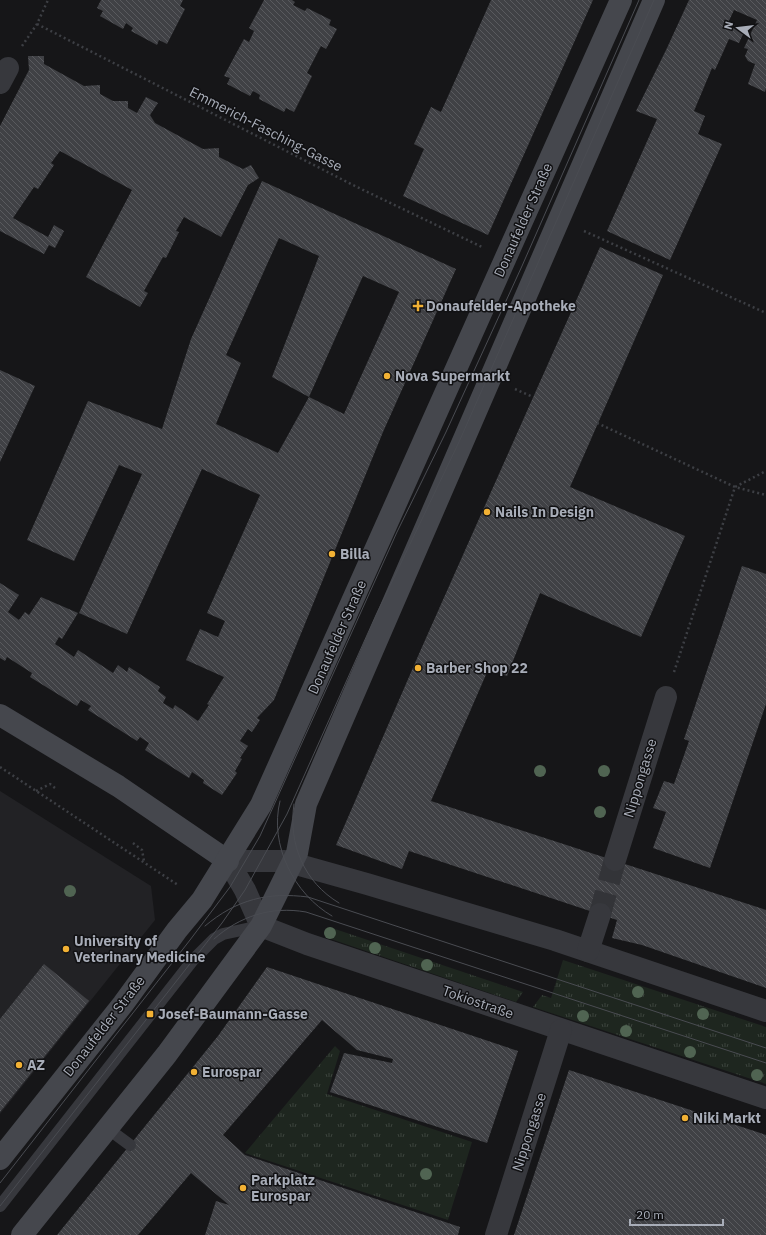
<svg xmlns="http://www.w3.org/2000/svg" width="766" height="1235" font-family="'IBM Plex Sans',sans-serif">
	<defs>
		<pattern id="grass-tufts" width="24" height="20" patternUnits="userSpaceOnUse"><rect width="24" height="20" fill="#1e261f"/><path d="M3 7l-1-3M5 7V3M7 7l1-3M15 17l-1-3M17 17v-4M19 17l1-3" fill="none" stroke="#3c433d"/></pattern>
		<pattern id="building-back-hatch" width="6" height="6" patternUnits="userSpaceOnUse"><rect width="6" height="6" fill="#404145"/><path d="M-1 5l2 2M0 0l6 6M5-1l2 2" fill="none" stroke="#595a5e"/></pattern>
	</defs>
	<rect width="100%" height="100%" fill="#161618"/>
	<path fill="#222225" d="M0,791L151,886L155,920L0,1114Z"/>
	<g fill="url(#grass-tufts)">
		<path d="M329,927L523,992L516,1002L325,937Z"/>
		<path d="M563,960L766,1027V1084L533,1007L542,995L551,998Z"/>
		<path d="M335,1046L340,1051L327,1094L472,1142L448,1220L245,1153Z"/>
	</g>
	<g fill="url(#building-back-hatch)" fill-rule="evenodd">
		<path d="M101,0H183L180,6L185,9L167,44L159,40L157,45L131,31L133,28L126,23L123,29L100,16L103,11L97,8Z"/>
		<path d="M264,0H292L295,2L293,5L305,11L307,8L331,20L329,25L337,29L326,49L321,46L307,73L312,76L294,112L286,108L284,112L259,99L260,95L253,91L250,96L227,84L230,78L224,76L244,39L249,42L254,31L249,28Z"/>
		<path d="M491,0H593L488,235L403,196L424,149L414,144L431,107L441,112Z"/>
		<path d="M689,0H766V88L765,92L748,84L755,64L748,61L745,56L748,49L744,48L757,20L734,10L728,23L745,30L739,43L729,39L715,70L712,68L694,111L705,116L698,134L722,144L670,260L607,231L657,119L636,111L667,48Z"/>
		<path d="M28,56H44V64L84,86L100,85V94L113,101H128V108L137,113L146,97L158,103L150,115L155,123L203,149L219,148V157L243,169L251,165L259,178L248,185L221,237L184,217L176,231L179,232L166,258L163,257L144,291L148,293L140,307L86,277L132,190L60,151L51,163L54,165L38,189L34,187L13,218L48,237L54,225L64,231L55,248L49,245L44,254L0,231V126L29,70Z"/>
		<path d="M262,181L456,269L383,432L274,700L257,718L260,720L252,732L248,729L240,741L248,746L240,758L242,759L235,771L237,773L222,795L203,783L204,780L192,772L189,778L145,750L149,743L140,737L137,741L88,710L91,706L81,700L77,706L30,677L32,673L7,657L5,661L0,658V583L19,595L8,612L19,620L25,612L29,615L41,597L78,613L62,639L59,637L55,644L74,657L78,650L113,673L118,665L127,672L129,667L160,687L158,691L166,697L163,703L173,709L175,705L198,721L209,705L207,704L224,677L186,660L200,629L218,637L225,621L207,613L260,495L202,469L127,634L79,613L142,474L119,465L74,561L27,540L88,401L162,429L191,339ZM279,238L319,256L272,377L309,397L278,453L216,424L241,363L226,355ZM363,276L399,292L344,414L309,397Z"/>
		<path d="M600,247L663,275L570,487L685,536L641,637L540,593L507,676L488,670L431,801L766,910V988L642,945L612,938L617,920L409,851L402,869L336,845L422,647Z"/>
		<path d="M0,370L35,386L0,462Z"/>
		<path d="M742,566L766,574V704L710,868L653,848L666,812L653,808L664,781L674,784L689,741L684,739Z"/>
		<path d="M44,964L89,1001L0,1112V1019Z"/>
		<path d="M267,967L518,1051L487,1143L330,1092L344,1053L392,1063L393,1059L357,1050L322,1020L223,1135L245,1155L460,1227L458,1235H205L216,1201L229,1205L191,1173L138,1235H57L218,1036Z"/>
		<path d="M569,1070L766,1135V1235H514Z"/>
	</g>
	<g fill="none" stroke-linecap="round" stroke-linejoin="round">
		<path stroke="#333438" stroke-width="22" stroke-dasharray="22 11" stroke-linecap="butt" d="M600,914L615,860"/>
		<g stroke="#3d3f44" stroke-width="2.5" stroke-dasharray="2 3" stroke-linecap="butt">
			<path d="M37,24L355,186L482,247"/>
			<path d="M22,46L37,24L48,0"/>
			<path d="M584,231L766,313"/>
			<path d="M515,389L533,397"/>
			<path d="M597,423L735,487L766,495"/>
			<path d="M674,672L735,487L766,471"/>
			<path d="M0,767L178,885"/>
			<path d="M36,791L50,784L55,788"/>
			<path d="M133,843L142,850L144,861"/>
			<path d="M731,1123L734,1116"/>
		</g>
		<g stroke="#37383d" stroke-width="12">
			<path d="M107,1128L130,1145"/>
			<path d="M0,1206L193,960L214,939L223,934L260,926"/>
		</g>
		<g stroke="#37383d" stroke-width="22">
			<path d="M0,83L8,68"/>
			<path d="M615,860L666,697"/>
			<path d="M228,861L245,890L261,926L307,944L766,1098"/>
			<path d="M228,861H285L367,884L555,940L766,1011"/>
			<path d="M588,951L600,914"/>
			<path d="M496,1235L561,1030"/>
		</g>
		<g stroke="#45474d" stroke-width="22">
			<path d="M0,715L118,786L228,861"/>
			<path d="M0,1159L123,1004L177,930L202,900L261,805L621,0"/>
			<path d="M22,1235L167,1054L261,926L297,853L306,804L654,0"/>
		</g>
		<g stroke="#4a4c52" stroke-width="1">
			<path d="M280,801C269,845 294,894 332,916"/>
			<path d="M294,804C288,844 304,882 339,903"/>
			<path d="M205,926C237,899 268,892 308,897L766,1048"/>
			<path d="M214,939C240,916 271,906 306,912L766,1063"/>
			<path d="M0,1183L190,940L230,887L260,836L397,532L446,432L522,266L639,0"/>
			<path d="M0,1206L222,923L245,890L287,814L376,615L459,442L654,0"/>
		</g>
	</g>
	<g fill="#506452">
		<circle cx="540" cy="771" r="6"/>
		<circle cx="604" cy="771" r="6"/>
		<circle cx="600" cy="812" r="6"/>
		<circle cx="70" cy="891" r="6"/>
		<circle cx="330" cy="933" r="6"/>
		<circle cx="375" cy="948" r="6"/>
		<circle cx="427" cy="965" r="6"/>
		<circle cx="638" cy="992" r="6"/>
		<circle cx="703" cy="1014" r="6"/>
		<circle cx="583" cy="1016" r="6"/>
		<circle cx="626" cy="1031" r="6"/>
		<circle cx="690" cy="1052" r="6"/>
		<circle cx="757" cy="1075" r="6"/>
		<circle cx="426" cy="1174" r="6"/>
	</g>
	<g fill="#f2b134" stroke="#111113" stroke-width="1.5">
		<path d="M416 300h4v4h4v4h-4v4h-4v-4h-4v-4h4z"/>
		<circle cx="387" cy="376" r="4"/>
		<circle cx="487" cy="512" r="4"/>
		<circle cx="332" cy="554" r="4"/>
		<circle cx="418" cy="668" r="4"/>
		<circle cx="66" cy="949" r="4"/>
		<rect x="146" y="1010" width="8" height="8" rx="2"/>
		<circle cx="19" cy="1065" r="4"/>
		<circle cx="194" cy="1072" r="4"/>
		<circle cx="685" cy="1118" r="4"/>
		<circle cx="243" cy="1188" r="4"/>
	</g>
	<g text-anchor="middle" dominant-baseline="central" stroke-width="3" stroke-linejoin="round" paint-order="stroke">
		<g font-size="14" fill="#a8adb8" stroke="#111113">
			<text transform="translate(266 129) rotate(27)">Emmerich-Fasching-Gasse</text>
			<text transform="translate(523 220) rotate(-66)">Donaufelder Straße</text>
			<text transform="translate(337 637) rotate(-66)">Donaufelder Straße</text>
			<text transform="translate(640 778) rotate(-73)">Nippongasse</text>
			<text transform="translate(478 1002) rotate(19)">Tokiostraße</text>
			<text transform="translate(104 1026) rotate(-52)">Donaufelder Straße</text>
			<text transform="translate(529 1132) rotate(-72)">Nippongasse</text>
		</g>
		<g font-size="14" font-weight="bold" fill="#a8adb8" stroke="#111113" text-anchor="start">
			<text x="426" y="306">Donaufelder-Apotheke</text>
			<text x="395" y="376">Nova Supermarkt</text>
			<text x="495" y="512">Nails In Design</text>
			<text x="340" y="554">Billa</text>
			<text x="426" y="668">Barber Shop 22</text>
			<text x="74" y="941">University of<tspan x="74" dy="16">Veterinary Medicine</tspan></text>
			<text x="158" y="1014">Josef-Baumann-Gasse</text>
			<text x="27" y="1065">AZ</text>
			<text x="202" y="1072">Eurospar</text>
			<text x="693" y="1118">Niki Markt</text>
			<text x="251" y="1180">Parkplatz<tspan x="251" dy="16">Eurospar</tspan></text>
		</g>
	</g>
	<g transform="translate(738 28) rotate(285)" stroke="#111113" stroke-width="3" paint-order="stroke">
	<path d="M0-3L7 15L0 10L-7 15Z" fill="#a8adb8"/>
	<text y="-6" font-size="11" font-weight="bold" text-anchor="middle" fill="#a8adb8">N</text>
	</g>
	<path d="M630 1219v6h93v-6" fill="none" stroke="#a8adb8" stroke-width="2"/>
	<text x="636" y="1219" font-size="12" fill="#a8adb8" stroke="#111113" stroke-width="3" paint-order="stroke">20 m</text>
</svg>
